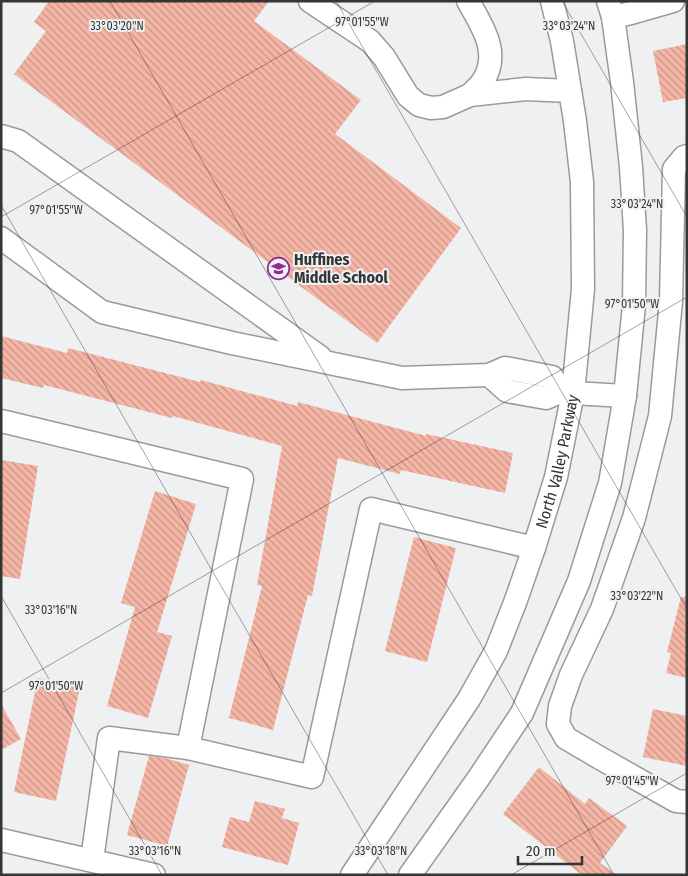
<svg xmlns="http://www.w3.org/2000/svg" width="688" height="876" font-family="'Fira Sans Condensed',sans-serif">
	<defs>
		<pattern id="building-back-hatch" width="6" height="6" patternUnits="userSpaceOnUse" patternTransform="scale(1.25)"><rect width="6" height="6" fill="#f5b6a6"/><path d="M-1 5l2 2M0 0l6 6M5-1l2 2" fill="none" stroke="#c79588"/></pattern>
	</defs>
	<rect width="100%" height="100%" fill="#eff0f2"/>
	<g fill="url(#building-back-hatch)">
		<path d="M49,1H269L254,21L361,100L335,134L461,228L377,343L14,74L46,31L34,22Z"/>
		<path d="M687,44V98L663,102L653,51Z"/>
		<path d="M1,336L67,353L68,348L200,382L201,380L297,406L298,402L426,436V434L513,453L505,493L401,470L400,474L338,458L312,596L308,595L273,730L229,718L262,586L257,585L282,446L173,416L172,418L44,385L43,388L1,378Z"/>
		<path d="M1,460L38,466L20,579L1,576Z"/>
		<path d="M155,491L196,504L157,632L172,636L148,718L107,706L135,607L121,603Z"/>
		<path d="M414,537L456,548L427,662L385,651Z"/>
		<path d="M681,597H687V678L666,673L671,653L667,652Z"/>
		<path d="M38,678L80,687L56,801L14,792Z"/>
		<path d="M1,704L21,739L1,750Z"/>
		<path d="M653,709L687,716V766L643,757Z"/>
		<path d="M149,756L165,758L189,765L167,846L127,835Z"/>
		<path d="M539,767L585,804L589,798L627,826L600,863L617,875H582L503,814Z"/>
		<path d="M255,801L285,809L282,818L299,823L288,865L222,847L230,817L249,822Z"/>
	</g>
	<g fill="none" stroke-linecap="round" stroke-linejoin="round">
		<defs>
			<g id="minor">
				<path d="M310,1L370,41L384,57L408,96L419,105L431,108L443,107L470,95L526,89L570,91"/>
				<path d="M468,1C482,26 501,53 483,81C480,86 474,91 470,95"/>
				<path d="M613,17L631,13L673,1"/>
				<path d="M1,136L18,141L320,357"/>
				<path d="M687,156L684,157L674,169L671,301L660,416L634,518L602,609L571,675L560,706L558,724L566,738L600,758L676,801L687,802"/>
				<path d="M1,238L102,312L232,343L402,378L489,375L505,368L552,377L562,391"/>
				<path d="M489,375L507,391L546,398L562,391L573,393L625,396"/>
				<path d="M1,421L242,479L188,748"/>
				<path d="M1,840L154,875"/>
				<path d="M92,860L109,738L188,748L312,777L371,509L534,548"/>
				<path id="s1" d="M352,875L469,699L496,651L516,600L534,548L556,477L573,393L583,289L582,182L575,121L562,41L552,1"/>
				<path d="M410,875L478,779L522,713L579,581L610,483L625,396L634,305L635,230L631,167L622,82L613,17L608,1"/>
			</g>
		</defs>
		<use href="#minor" stroke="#9a9a9c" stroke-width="25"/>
		<use href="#minor" stroke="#fff" stroke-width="22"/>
	</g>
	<path fill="none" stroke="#343535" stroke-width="1" stroke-opacity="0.45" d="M110,1L614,875M336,1L687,609M562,1L687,217M1,205L388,875M1,217L375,1M1,596L162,875M1,693L687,297M511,875L687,773"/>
	<defs>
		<symbol id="school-ring" viewBox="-11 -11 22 22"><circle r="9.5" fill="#eff0f2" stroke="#902b91" stroke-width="1.5"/><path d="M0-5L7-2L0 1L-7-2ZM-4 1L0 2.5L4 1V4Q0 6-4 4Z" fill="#902b91"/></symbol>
	</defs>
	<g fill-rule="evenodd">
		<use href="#school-ring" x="266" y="256" width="25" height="25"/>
	</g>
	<g text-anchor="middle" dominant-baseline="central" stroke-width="4" stroke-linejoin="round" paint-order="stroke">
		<g font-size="16" font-weight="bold" fill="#343535" stroke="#eff0f2" text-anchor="start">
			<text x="294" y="259">Huffines<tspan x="294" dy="18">Middle School</tspan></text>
		</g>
		<g font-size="16" fill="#343535" stroke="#eff0f2">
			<text stroke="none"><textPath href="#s1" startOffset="466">North Valley Parkway</textPath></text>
		</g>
	</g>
	<g font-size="12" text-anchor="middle" fill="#343535" stroke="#eff0f2" stroke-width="4" stroke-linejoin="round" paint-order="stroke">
		<text x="362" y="26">97°01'55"W</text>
		<text x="569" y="30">33°03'24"N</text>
		<text x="117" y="30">33°03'20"N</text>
		<text x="637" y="208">33°03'24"N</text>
		<text x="56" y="214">97°01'55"W</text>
		<text x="632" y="308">97°01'50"W</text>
		<text x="637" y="600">33°03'22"N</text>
		<text x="51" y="614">33°03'16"N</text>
		<text x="56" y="690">97°01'50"W</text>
		<text x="632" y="785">97°01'45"W</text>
		<text x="155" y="855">33°03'16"N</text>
		<text x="381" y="855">33°03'18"N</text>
	</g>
	<rect width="688" height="876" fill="none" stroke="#343535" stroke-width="5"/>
	<path d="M518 856v8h64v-8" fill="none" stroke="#343535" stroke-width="2.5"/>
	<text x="526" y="856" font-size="15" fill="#343535" stroke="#eff0f2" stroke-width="4" paint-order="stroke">20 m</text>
</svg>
